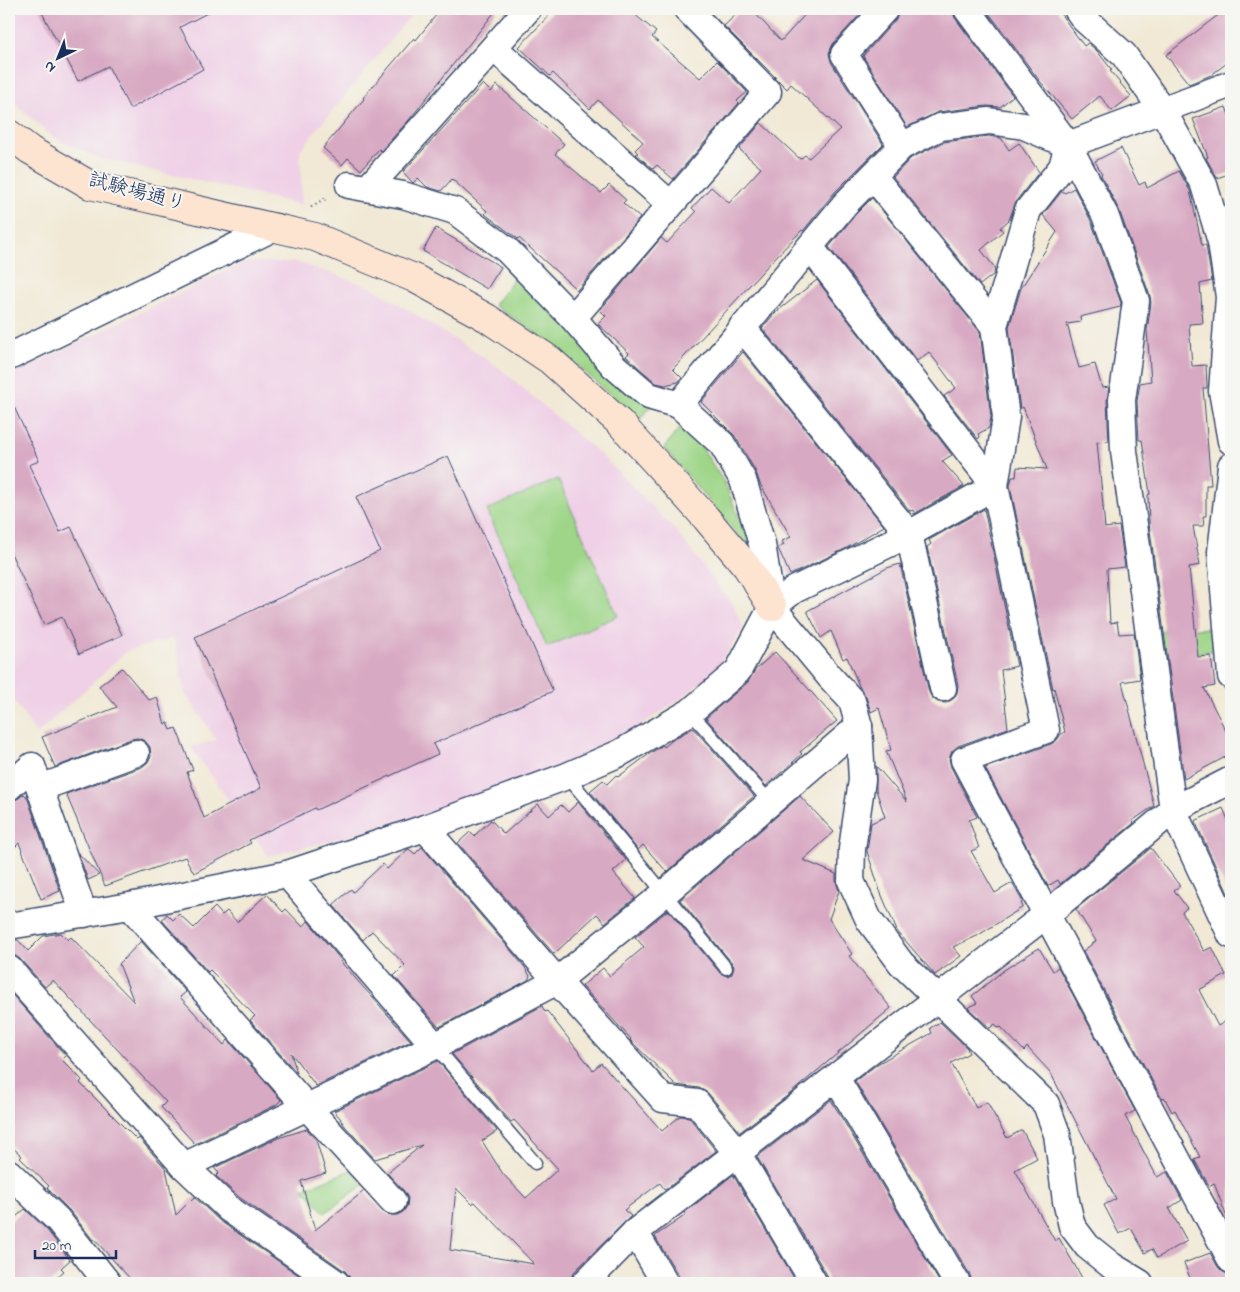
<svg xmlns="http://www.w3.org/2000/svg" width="1240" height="1292" font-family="'Indie Flower','Klee One',sans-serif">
	<rect width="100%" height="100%" fill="#f6f6f2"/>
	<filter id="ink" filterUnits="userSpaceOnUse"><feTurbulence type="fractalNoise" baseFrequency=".02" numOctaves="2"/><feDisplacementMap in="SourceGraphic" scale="10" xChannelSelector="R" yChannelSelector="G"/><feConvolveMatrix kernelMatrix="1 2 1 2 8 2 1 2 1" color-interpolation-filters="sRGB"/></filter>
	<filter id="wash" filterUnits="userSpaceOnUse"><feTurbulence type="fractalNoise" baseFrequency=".0096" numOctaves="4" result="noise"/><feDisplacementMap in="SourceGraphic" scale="20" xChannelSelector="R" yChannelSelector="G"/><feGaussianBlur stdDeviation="1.12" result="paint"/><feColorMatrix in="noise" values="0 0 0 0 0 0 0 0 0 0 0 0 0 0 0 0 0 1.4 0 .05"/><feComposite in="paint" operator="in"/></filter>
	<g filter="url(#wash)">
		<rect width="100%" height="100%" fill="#f1e9d5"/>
		<g fill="#efd0e6">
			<path d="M9,9H416L300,150L302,205L96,157L52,136L18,107L9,91Z"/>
			<path d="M244,262H296L371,287L497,366L600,454L675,530L733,605L743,628L716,670L675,703L596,753L415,820L268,856L191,747L217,740L185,693L174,638L127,651L37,734L9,694V374L61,351Z"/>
		</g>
		<g fill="#9ed588" stroke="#5c8273">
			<path d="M518,273L651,406L639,421L563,352L494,305Z"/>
			<path d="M685,421L725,484L755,555L664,448Z"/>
			<path d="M558,479L618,616L547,647L487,510Z"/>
			<path d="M1211,628L1214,651L1161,657L1157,631Z"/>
			<path d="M351,1170L365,1184L325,1213L303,1189Z"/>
		</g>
		<g id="blocks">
			<g fill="#d8a9c2" fill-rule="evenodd">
				<path d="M40,9H215L180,27L203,69L130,109L108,66L78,81Z"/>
				<path d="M441,9H497L409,120L381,151L379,149L361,170L348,158L342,165L323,148L364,99L363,98L414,38L416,40Z"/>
				<path d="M555,9H628L656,32L652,37L700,78L717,61L747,92L737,101L739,103L673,179L657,165L653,169L636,154L638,153L635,150L643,142L598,100L590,109L553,73L550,76L519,47Z"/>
				<path d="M742,9H751L781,41L810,9H865L833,44L829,53L831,62L883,144L834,193L803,231L802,230L772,261L673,369L682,378L678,382L665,385L656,383L626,356L629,353L598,324L606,316L600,310L661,238L667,243L696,212L692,208L711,187L729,203L761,168L739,149L761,123L800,159L805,155L809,158L840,129L791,84L787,89L724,26Z"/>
				<path d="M900,9H952L955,18L1013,96L1000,107L987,106L938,112L907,127L863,56L896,19Z"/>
				<path d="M986,9H1057L1084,46L1088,43L1097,51L1112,70L1110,71L1131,96L1112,111L1100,96L1072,119L1039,80Z"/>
				<path d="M1226,9H1231V60L1211,75L1189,84L1166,55Z"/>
				<path d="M483,84L491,92L497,85L564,144L555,154L601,193L609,185L626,200L623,203L640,218L577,290L519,238L518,239L485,214L487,211L452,179L441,191L427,187L418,178L413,183L403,172Z"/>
				<path d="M1226,107L1231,120V173L1217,178L1206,158L1208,157L1193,119Z"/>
				<path d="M989,136L1001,138L1009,150L1019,143L1039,172L1016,201L1009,220L1000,228L1003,231L981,250L995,268L994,274L980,285L893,177L911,158L944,142Z"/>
				<path d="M1121,148L1139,185L1145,182L1147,188L1179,171L1190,191L1202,245H1206L1212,281L1200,284L1203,323L1189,324L1192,366L1206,365L1207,388H1203L1211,485H1206V516H1203L1204,526H1193L1200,565L1189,567L1198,657L1211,656L1215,686L1204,688L1231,741V754L1184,779L1149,523L1148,495L1150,494L1142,440H1139L1137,401L1140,383L1151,381L1147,330L1151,303L1150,296L1119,210L1101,175L1102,174L1095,161Z"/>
				<path d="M1074,188L1091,221L1121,303L1120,307L1080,317L1081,322L1067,324L1079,368L1095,364L1102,388L1109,387L1107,400L1109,441L1097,442L1102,494L1105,528L1119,526L1125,567L1107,569L1110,623L1117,622L1119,634L1134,633L1140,679L1122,682L1154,806L1132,821L1134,823L1060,884L1058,880L1048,886L985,768L1051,744L1057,740L1061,734L1065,732L1054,688L1053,689L1010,486L1012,477H1016L1017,467L1047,469L1023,407L1020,409L1009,327L1021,288L1057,232L1043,215L1062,191L1065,193Z"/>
				<path d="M872,198L980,332L991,417L989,428L978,434L980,437L978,439L944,396L956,388L929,352L917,361L829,247L856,214Z"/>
				<path d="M436,228L501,267L487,289L423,251Z"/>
				<path d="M817,280L952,455L942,461L964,486L914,514L913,510L910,511L762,328L775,313Z"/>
				<path d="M743,352L884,526L847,548L790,575L778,548L784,545L782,541L791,537L760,484L756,472L735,436L701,402Z"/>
				<path d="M9,396L39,461L29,465L60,532L71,527L122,635L79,654L62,617L44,625L9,549Z"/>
				<path d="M448,456L553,691L433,744L438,754L316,810L315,808L249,840L251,843L194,873L185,857L105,886L66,794L142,767L148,762L151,756L150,747L145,741L138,738L131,739L55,767L42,737L117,707L99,686L122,668L149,700L157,697L165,724L168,723L171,730L176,728L193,770L187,772L204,818L261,788L195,637L380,551L356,497Z"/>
				<path d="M984,509L1017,666L1001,670L1008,728L958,746L952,751L949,759L951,767L977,817L969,820L979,848L971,851L995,893L1012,883L1023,902L1021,903L1023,907L977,936L953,947L961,956L935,975L897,931L880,891L867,851L871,823L885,817L876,790V766L907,802L886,751L891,750L879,708L871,712L866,697L860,688L847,657L843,659L831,631L821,638L807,611L887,568L900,564L929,692L932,698L938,702L946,703L953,699L957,693L958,685L927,547L931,544L929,540Z"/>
				<path d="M775,652L797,676L837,721L800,752L802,754L766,786L706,718L748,682L755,670Z"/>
				<path d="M693,728L754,796L667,872L643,845L638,850L590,791L603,780L607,784L616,775L618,777L652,752L663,745L664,747L675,738Z"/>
				<path d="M24,794L27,797L60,891L41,899L19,843L9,853V802L19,798Z"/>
				<path d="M800,796L834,832L803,860L836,874V881L839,891L829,919L852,954L849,956L891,1008L791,1093L740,1132L708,1093L699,1088L676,1085L635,1045L630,1040L631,1039L582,986L603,968L610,976L644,947L635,937L668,910L720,973L727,976L732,974L734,967L732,963L680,900Z"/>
				<path d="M578,802L626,860L613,872L635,898L605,923L597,914L554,954L458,843L470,832L474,836L491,820L504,834L538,804L549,816L561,805L568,812Z"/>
				<path d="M1223,808L1231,827V900L1195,821Z"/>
				<path d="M422,847L524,966L530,976L528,980L439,1027L394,976L405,965L372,931L363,940L333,905L351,889L353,892L383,864L387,869L407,850L409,849L415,854Z"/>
				<path d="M1151,848L1180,886L1174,890L1187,908L1182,912L1204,951L1212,947L1226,975L1199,990L1218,1026L1231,1018V1222L1229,1223L1214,1183L1209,1186L1194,1159L1200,1157L1175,1110L1172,1112L1164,1097L1162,1099L1083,951L1096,941L1076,909Z"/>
				<path d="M78,853L99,875L88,880Z"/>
				<path d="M267,894L283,912L286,909L303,927L308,921L341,960L340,961L411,1041L316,1086L291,1053L297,1073L250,1020L255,1016L210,970L208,972L162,920L167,914L173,920L179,914L194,928L215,907L222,915L227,911L237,922Z"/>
				<path d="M61,933L68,940L71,937L134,1002L119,964L141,941L186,992L180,997L224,1045L228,1040L281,1100L276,1105L195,1144L161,1107L166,1102L53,980L45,987L20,959L14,955L9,954V941L18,940L28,951L43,936Z"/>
				<path d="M1039,948L1053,971L1058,967L1135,1111L1125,1116L1157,1177L1167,1172L1182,1200L1169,1208L1187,1241L1157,1258L1152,1249L1145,1253L1131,1228L1119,1234L1104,1205L1116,1199L1050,1072L1027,1047L1024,1051L1001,1027L999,1028L995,1024L990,1028L968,1008L977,1003L972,996L1004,970Z"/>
				<path d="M9,991L66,1056L62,1060L82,1080L80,1083L137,1140L139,1138L166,1169L176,1215L194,1197L220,1221L310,1283H134L94,1239L93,1240L70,1211L47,1188L49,1186L20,1158L22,1156L9,1144Z"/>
				<path d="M542,1006L545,1012L547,1011L593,1070L601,1063L662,1131L680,1116L689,1117L716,1151L665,1190L660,1183L624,1210L631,1216L574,1272L571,1279L570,1283H351L349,1276L345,1271L239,1197L216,1176L219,1173L214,1168L278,1138L307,1129L316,1140L326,1173L301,1181L315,1230L364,1191L382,1211L389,1215H397L403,1212L407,1206L408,1198L404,1191L387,1173L422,1145L375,1159L345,1126L340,1119H341L334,1111L438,1061L497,1131L482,1141L503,1174L526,1198L558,1169L514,1120L511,1122L452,1054ZM456,1188L472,1204L475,1202L534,1264L450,1250Z"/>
				<path d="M940,1022L967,1048L969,1053L951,1063L976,1108L987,1102L1007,1138L1022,1130L1037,1158L1015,1170L1055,1241L1059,1238L1085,1283H972L970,1275L855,1081L879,1063L932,1033L930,1028Z"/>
				<path d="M831,1100L940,1283H829L827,1275L757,1157Z"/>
				<path d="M733,1175L797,1283H683L657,1240L655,1236L686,1215L684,1213Z"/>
				<path d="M25,1209L47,1230L70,1260L61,1268L64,1271L50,1283H9V1223Z"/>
				<path d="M1210,1253L1218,1267L1223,1272L1231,1275V1283H1192L1184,1263Z"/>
			</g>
		</g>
	</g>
	<g filter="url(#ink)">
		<use href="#blocks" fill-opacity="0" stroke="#3b4b70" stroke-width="1"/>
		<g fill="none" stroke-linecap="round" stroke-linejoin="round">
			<defs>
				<g id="lane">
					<path d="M690,712L770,802"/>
					<path d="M567,776L726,968"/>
					<path d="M435,1046L535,1163"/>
				</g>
				<g id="street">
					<path d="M885,9L844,54L902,146"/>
					<path d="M967,9L1068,145L1105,215L1136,301L1122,400L1124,451L1173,810L1231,935"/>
					<path d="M1077,9L1084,19L1124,55L1163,111L1204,185L1221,242L1229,297L1222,391L1231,441"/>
					<path d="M494,48L670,204"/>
					<path d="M873,176L994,326"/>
					<path d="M349,185L403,195L455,211L507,250L573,318L614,366L649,396L679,405L722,444L743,480L762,544L772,607L830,677L852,701L859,726L862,780L852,849L851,881L869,920L901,963L1046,1104L1057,1134L1066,1201L1072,1226L1087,1246L1112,1266L1140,1283"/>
					<path d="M368,188L528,9"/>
					<path d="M810,247L995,486L1046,730L964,760L1231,1260"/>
					<path d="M573,318L768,92L687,9"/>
					<path d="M742,327L909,534L943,688"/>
					<path d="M9,357L275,227"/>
					<path d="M679,405L845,204L902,146L940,127L989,121L1024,126L1068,145L1231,84"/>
					<path d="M1231,466L1221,552L1231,676"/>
					<path d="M9,787L32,766L84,914"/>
					<path d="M40,788L136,753"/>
					<path d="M425,828L557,981L663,1099L697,1103L738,1154L814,1283"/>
					<path d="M287,874L435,1046"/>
					<path d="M130,906L306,1106L393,1201"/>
					<path d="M9,926L130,906L287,874L425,828L567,776L620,753L690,712L738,671L772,607L794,590L909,534L995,486L1006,417L994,326L1028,210L1062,167L1068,145"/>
					<path d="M9,969L184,1166L229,1209L336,1283"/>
					<path d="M836,1078L957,1283"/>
					<path d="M184,1166L435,1046L557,981L665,893L859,726"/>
					<path d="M9,1173L58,1220L108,1283"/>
					<path d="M635,1232L665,1283"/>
					<path d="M585,1283L635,1232L1046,915L1173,810L1231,780"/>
				</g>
				<path id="secondary" d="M9,134L30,150L90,185L315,237L414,278L487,318L550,360L620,423L706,518L747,567L772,607"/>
			</defs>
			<use href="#lane" stroke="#3b4b70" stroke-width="15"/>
			<use href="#street" stroke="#3b4b70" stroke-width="29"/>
			<use href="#secondary" stroke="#3b4b70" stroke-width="30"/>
			<path stroke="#3b4b70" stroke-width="3" stroke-dasharray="1 4" stroke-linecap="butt" d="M311,207L327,198"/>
			<use href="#lane" stroke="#fff" stroke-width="12"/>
			<use href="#street" stroke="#fff" stroke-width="26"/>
			<use href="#secondary" stroke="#fde4d0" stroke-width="28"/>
		</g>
	</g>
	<g text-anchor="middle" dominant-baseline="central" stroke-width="4" stroke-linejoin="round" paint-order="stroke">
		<g font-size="20" fill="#1b2f5e" stroke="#f6f6f2">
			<text transform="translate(137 193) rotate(15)">試験場通り</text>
		</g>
	</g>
	<rect width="1240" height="1292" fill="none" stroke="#f6f6f2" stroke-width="30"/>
	<g transform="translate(58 58) rotate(223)" stroke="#f6f6f2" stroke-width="4" paint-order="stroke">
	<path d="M0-4L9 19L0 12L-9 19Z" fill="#1b2f5e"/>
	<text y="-8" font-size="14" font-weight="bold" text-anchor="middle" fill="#1b2f5e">N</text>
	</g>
	<path d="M35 1250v8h81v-8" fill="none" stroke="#1b2f5e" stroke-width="2.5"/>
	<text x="42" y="1250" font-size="15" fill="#1b2f5e" stroke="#f6f6f2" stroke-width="4" paint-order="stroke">20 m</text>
</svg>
